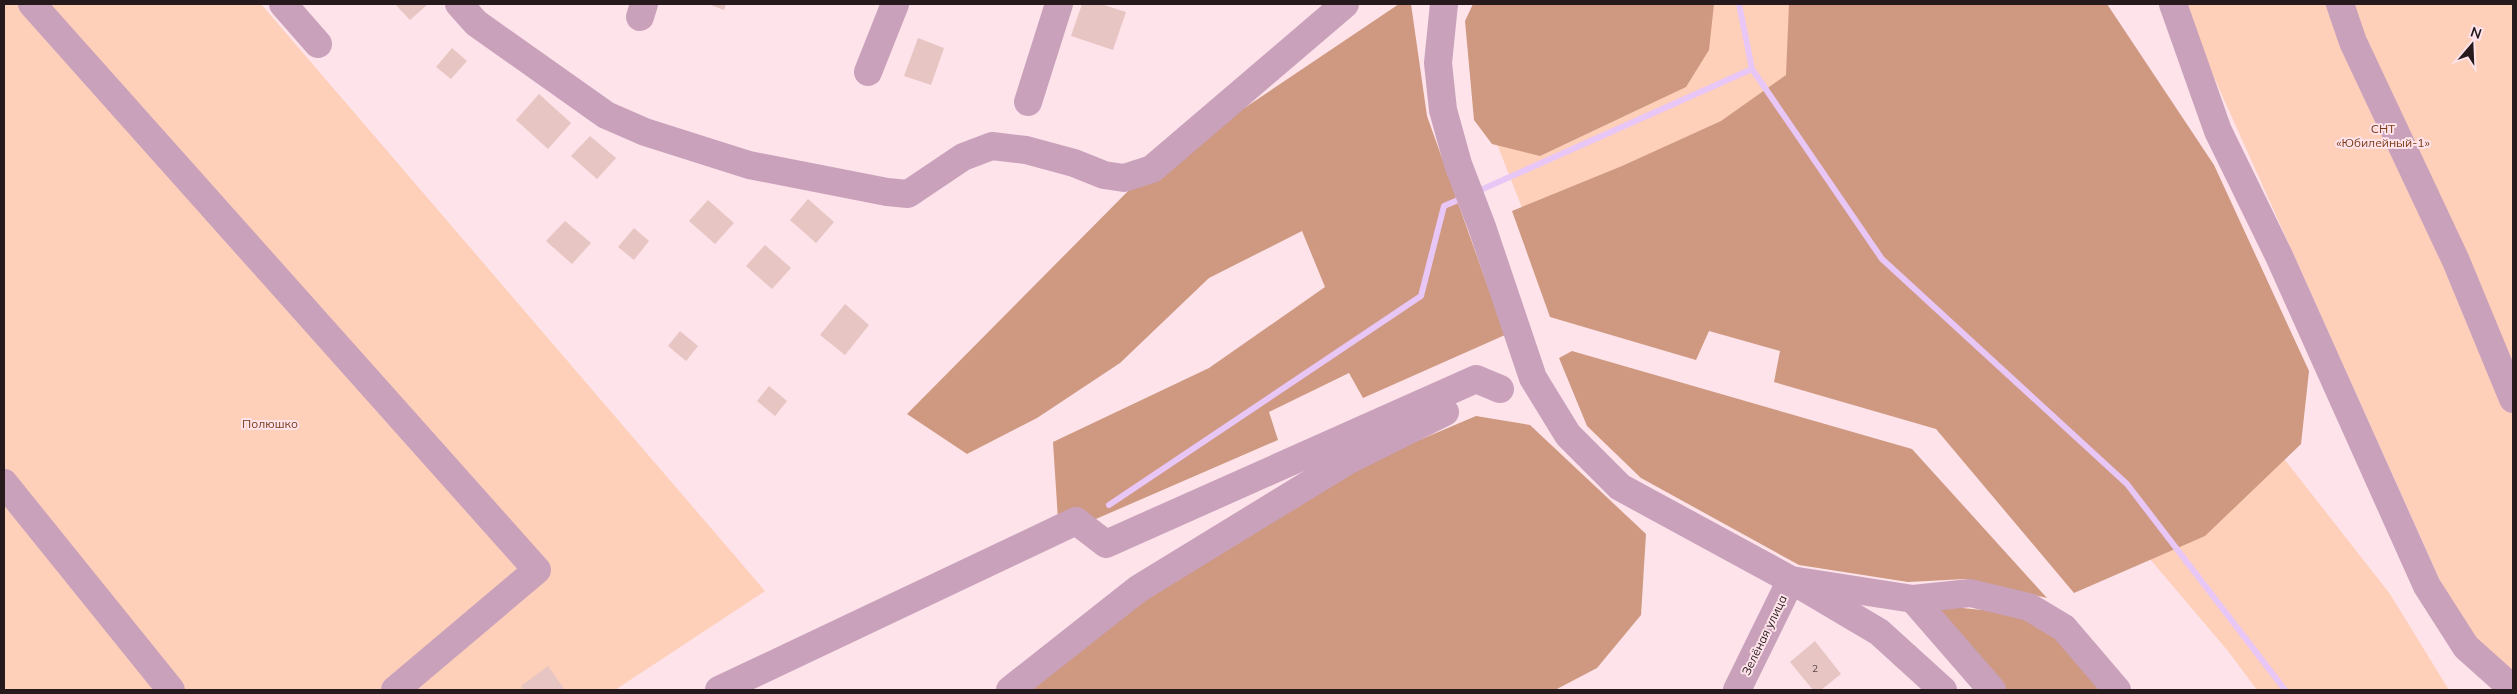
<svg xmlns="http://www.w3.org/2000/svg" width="2517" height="694" font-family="Mulish,sans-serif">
	<rect width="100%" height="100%" fill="#fee3ea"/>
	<g fill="#fed0ba">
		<path d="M4,4H261L765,591L615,690H4Z"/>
		<path d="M1565,4H1917L2249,414L2390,594L2449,690H2257L2228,651L2032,420L1533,236L1488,121Z"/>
		<path d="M2181,4H2513V690H2493L2452,607Z"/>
	</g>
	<g fill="#ce9980">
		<path d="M1399,4H1411L1427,116L1505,335L1363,398L1349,373L1269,412L1278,440L1059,535L1053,442L1209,368L1325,287L1302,231L1209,278L1120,363L1037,418L967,454L907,414L1142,177Z"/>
		<path d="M1473,4H1714L1709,50L1686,87L1540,156L1492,144L1474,120L1465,21Z"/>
		<path d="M1789,4H2107L2214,165L2309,371L2301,444L2205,536L2074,593L1936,429L1774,382L1780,351L1709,331L1696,360L1550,317L1512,211L1622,166L1721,121L1786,75Z"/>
		<path d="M1572,351L1912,449L2047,598L1966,579L1908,582L1799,565L1641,478L1587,426L1559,358Z"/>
		<path d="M1476,416L1530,425L1646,534L1641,615L1597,668L1555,690H1023L1171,581L1363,464Z"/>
		<path d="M1932,605L2023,614L2064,639L2106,690H2005Z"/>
	</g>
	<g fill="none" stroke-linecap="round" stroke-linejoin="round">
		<g stroke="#e8c6f5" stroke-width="6">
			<path d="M1752,69L1882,259L2127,484L2285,690"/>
			<path d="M1476,192L1752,69L1739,4"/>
			<path d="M1109,505L1421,296L1444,206L1465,197"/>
		</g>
	</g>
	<g fill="#e7c5c2">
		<path d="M395,4H428L410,20Z"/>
		<path d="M708,4H726L724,10Z"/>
		<path d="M1082,4H1101L1126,12L1113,50L1071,36Z"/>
		<path d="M918,38L944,48L931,85L904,76Z"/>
		<path d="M452,48L467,61L451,79L436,67Z"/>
		<path d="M539,94L571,123L548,149L516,120Z"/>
		<path d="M590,136L616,158L597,179L571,156Z"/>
		<path d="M808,199L834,222L816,243L790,220Z"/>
		<path d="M708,200L734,223L715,244L689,221Z"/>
		<path d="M565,221L591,243L572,264L546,241Z"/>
		<path d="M634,228L649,241L634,260L618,247Z"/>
		<path d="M765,245L791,268L772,289L746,266Z"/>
		<path d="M845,304L869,325L845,355L820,335Z"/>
		<path d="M680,331L698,346L686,361L668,346Z"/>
		<path d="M769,386L787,401L775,416L757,401Z"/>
		<path d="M1815,641L1841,674L1821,690H1813L1790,662Z"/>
		<path d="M548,666L565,690H524L521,686Z"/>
	</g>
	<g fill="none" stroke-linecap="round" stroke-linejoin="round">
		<g stroke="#c9a1bb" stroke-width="28">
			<path d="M32,4L537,570L395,690"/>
			<path d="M283,4L318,44"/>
			<path d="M459,4L476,23L606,115L645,132L749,165L887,192L908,194L963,157L992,146L1026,150L1074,163L1104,175L1124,178L1152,169L1345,4"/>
			<path d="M1444,4L1438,63L1443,110L1458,164L1482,227L1533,378L1568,435L1620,487L1791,580L1913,599L1970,593L2029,607L2064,628L2117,690"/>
			<path d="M2173,4L2218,131L2279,256L2427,586L2466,647L2513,689"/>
			<path d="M2340,4L2353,42L2456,261L2513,399"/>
			<path d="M640,17L644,4"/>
			<path d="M868,72L895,4"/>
			<path d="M1028,102L1059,4"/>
			<path d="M4,483L171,690"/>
			<path d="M1803,587L1879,632L1943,690"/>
			<path d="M1913,599L1992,690"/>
			<path d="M719,690L1076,521L1106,544L1476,379L1500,389"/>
			<path d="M1010,690L1138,589L1347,461L1445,412"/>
			<path d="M1737,690L1791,580"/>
		</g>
	</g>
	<g text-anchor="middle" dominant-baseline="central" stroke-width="4" stroke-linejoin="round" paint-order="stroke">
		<g font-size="10" fill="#564546">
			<text x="1815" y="668">2</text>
		</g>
		<g font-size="12" fill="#7d3c18" stroke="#fee3ea">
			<text x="2383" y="128">СНТ<tspan x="2383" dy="14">«Юбилейный-1»</tspan></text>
			<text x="270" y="423">Полюшко</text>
		</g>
		<g font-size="12" fill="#261a1d" stroke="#fee3ea">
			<text transform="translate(1764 635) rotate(-64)">Зелёная улица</text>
		</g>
	</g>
	<rect width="2517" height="694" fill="none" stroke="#261a1d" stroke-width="10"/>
	<g transform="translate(2472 45) rotate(19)" stroke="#fee3ea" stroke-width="4" paint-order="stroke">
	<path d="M0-4L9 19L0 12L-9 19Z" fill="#261a1d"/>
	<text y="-8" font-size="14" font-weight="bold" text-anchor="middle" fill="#261a1d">N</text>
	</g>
</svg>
